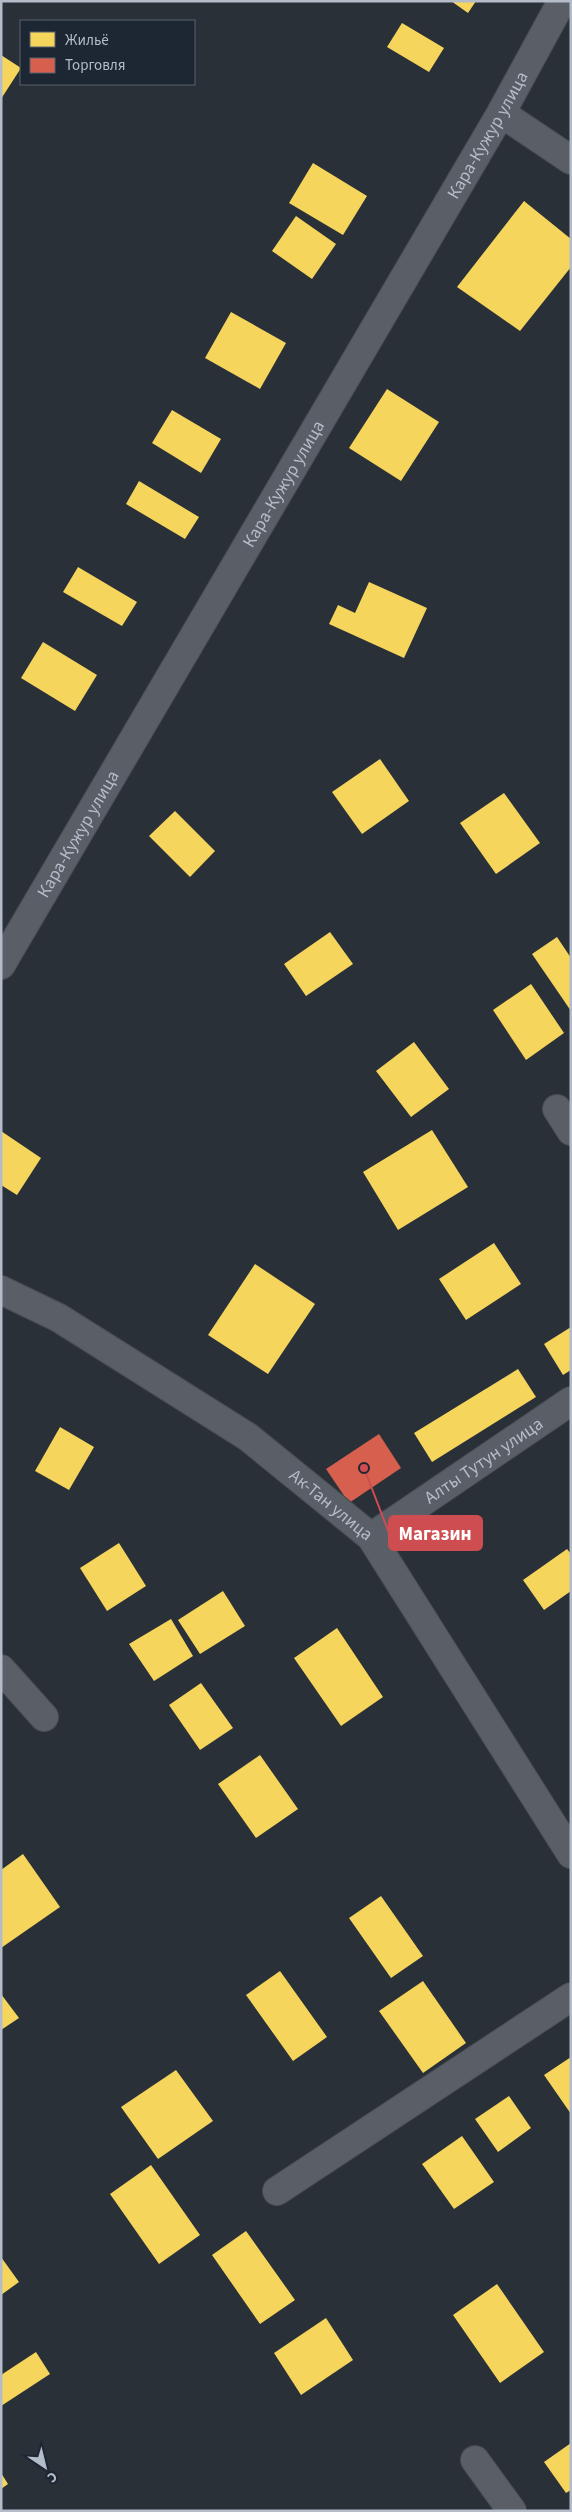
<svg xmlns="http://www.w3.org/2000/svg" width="572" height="2512" font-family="'Source Sans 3',sans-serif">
	<rect width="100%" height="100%" fill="#2a3038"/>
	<g fill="#f6d55c">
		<path d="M451,1H476L468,13Z"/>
		<path d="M402,23L444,48L429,72L387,47Z"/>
		<path d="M1,55L21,68L1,99Z"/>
		<path d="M313,163L367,196L343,235L289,203Z"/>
		<path d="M524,201L571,239V267L520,331L457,287Z"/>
		<path d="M296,216L336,244L312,279L272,251Z"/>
		<path d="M231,312L286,343L260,389L205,358Z"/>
		<path d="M387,389L439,422L401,481L349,448Z"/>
		<path d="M172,410L221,439L201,473L152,443Z"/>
		<path d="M139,481L199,517L185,539L126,504Z"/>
		<path d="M78,567L137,602L122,626L63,592Z"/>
		<path d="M369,582L427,608L404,658L329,624L338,605L355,613Z"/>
		<path d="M43,642L97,675L75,711L21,678Z"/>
		<path d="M380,759L409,801L362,834L332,792Z"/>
		<path d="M504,793L540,843L496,874L460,823Z"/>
		<path d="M175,811L215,851L190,877L149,836Z"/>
		<path d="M330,932L353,964L306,996L284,964Z"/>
		<path d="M557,937L571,958V1011L532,954Z"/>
		<path d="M531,984L564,1033L526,1060L493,1010Z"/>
		<path d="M414,1042L449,1089L411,1117L376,1071Z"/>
		<path d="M432,1130L468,1187L398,1230L363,1172Z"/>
		<path d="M1,1131L41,1158L17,1195L1,1185Z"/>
		<path d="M494,1243L521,1284L466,1320L439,1279Z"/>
		<path d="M255,1264L315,1304L268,1374L208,1335Z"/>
		<path d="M571,1327V1370L563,1375L544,1344Z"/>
		<path d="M518,1369L536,1397L432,1462L414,1433Z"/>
		<path d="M60,1427L94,1447L69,1490L35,1471Z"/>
		<path d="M119,1543L146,1586L107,1611L80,1568Z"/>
		<path d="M567,1549L571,1554V1591L544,1610L523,1580Z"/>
		<path d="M223,1591L245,1626L200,1654L178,1620Z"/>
		<path d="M171,1619L193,1656L154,1681L129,1644Z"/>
		<path d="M337,1628L383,1697L341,1726L294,1658Z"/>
		<path d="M201,1683L233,1728L200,1750L169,1705Z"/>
		<path d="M260,1755L298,1809L256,1838L218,1784Z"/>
		<path d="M23,1854L60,1907L1,1948V1870Z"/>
		<path d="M381,1896L423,1956L391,1978L349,1918Z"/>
		<path d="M280,1971L327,2037L293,2061L246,1995Z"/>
		<path d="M423,1981L466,2043L423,2073L379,2011Z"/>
		<path d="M1,1994L19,2018L1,2030Z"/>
		<path d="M571,2057V2114L544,2075Z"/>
		<path d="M176,2070L213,2121L158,2159L121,2107Z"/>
		<path d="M509,2096L531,2128L498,2152L475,2119Z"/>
		<path d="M462,2136L494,2182L454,2209L422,2164Z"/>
		<path d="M151,2165L200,2235L159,2264L110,2194Z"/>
		<path d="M246,2231L295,2300L260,2324L212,2255Z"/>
		<path d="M1,2257L19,2282L1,2295Z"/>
		<path d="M497,2284L544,2352L500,2383L453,2315Z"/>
		<path d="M326,2318L353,2360L301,2395L274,2353Z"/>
		<path d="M36,2352L50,2374L1,2406V2375Z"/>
		<path d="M571,2443V2490L566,2493L544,2462Z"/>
		<path d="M1,2473L8,2484L1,2489Z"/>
	</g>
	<path fill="#d6604d" d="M379,1434L401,1468L349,1503L326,1469Z"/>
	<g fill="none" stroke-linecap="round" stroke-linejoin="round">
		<defs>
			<g id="minor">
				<path d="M501,113L571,160"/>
				<path id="s1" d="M1,965L501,113L562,1"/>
				<path d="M557,1109L571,1131"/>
				<path id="s2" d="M1,1290L59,1318L248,1437L371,1537L571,1854"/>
				<path id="s3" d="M371,1537L571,1401"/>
				<path d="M1,1669L44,1717"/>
				<path d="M277,2191L571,1997"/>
				<path d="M475,2460L512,2511"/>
			</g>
		</defs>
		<use href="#minor" stroke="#484c53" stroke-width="30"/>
		<use href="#minor" stroke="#5a5e66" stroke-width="28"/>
	</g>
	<g text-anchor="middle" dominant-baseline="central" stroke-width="5" stroke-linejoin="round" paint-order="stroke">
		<g font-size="18" fill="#b4bcc9" stroke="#1d2633">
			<text stroke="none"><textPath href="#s1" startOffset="962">Кара-Кужур улица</textPath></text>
			<text stroke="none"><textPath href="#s1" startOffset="558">Кара-Кужур улица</textPath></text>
			<text stroke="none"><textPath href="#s1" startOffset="152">Кара-Кужур улица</textPath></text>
			<text stroke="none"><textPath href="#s3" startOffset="136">Алты Тутун улица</textPath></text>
			<text stroke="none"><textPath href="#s2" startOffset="395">Ак-Тан улица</textPath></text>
		</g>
	</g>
	<path fill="none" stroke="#ce4d50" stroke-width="2" d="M364 1468L389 1533"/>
	<circle fill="#ce4d50" stroke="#1d2633" stroke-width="2" cx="364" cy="1468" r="5"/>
	<rect fill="#ce4d50" stroke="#ce4d50" stroke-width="2" x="389" y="1516" width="93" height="34" rx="5"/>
	<g font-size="19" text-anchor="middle" font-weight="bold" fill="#fff">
		<text x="435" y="1540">Магазин</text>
	</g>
	<rect width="572" height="2512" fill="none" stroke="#b4bcc9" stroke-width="5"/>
	<rect x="20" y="20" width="175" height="65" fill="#1d2633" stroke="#59626f"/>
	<rect x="30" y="32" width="25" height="15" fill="#f6d55c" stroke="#59626f"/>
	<text x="65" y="45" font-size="15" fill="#b4bcc9">Жильё</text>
	<rect x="30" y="58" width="25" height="15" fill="#d6604d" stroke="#59626f"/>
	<text x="65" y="70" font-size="15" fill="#b4bcc9">Торговля</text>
	<g transform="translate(45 2467) rotate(145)" stroke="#1d2633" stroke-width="4" paint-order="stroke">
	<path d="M0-4L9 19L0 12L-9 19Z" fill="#b4bcc9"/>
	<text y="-8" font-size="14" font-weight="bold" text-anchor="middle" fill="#b4bcc9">С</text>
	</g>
</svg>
